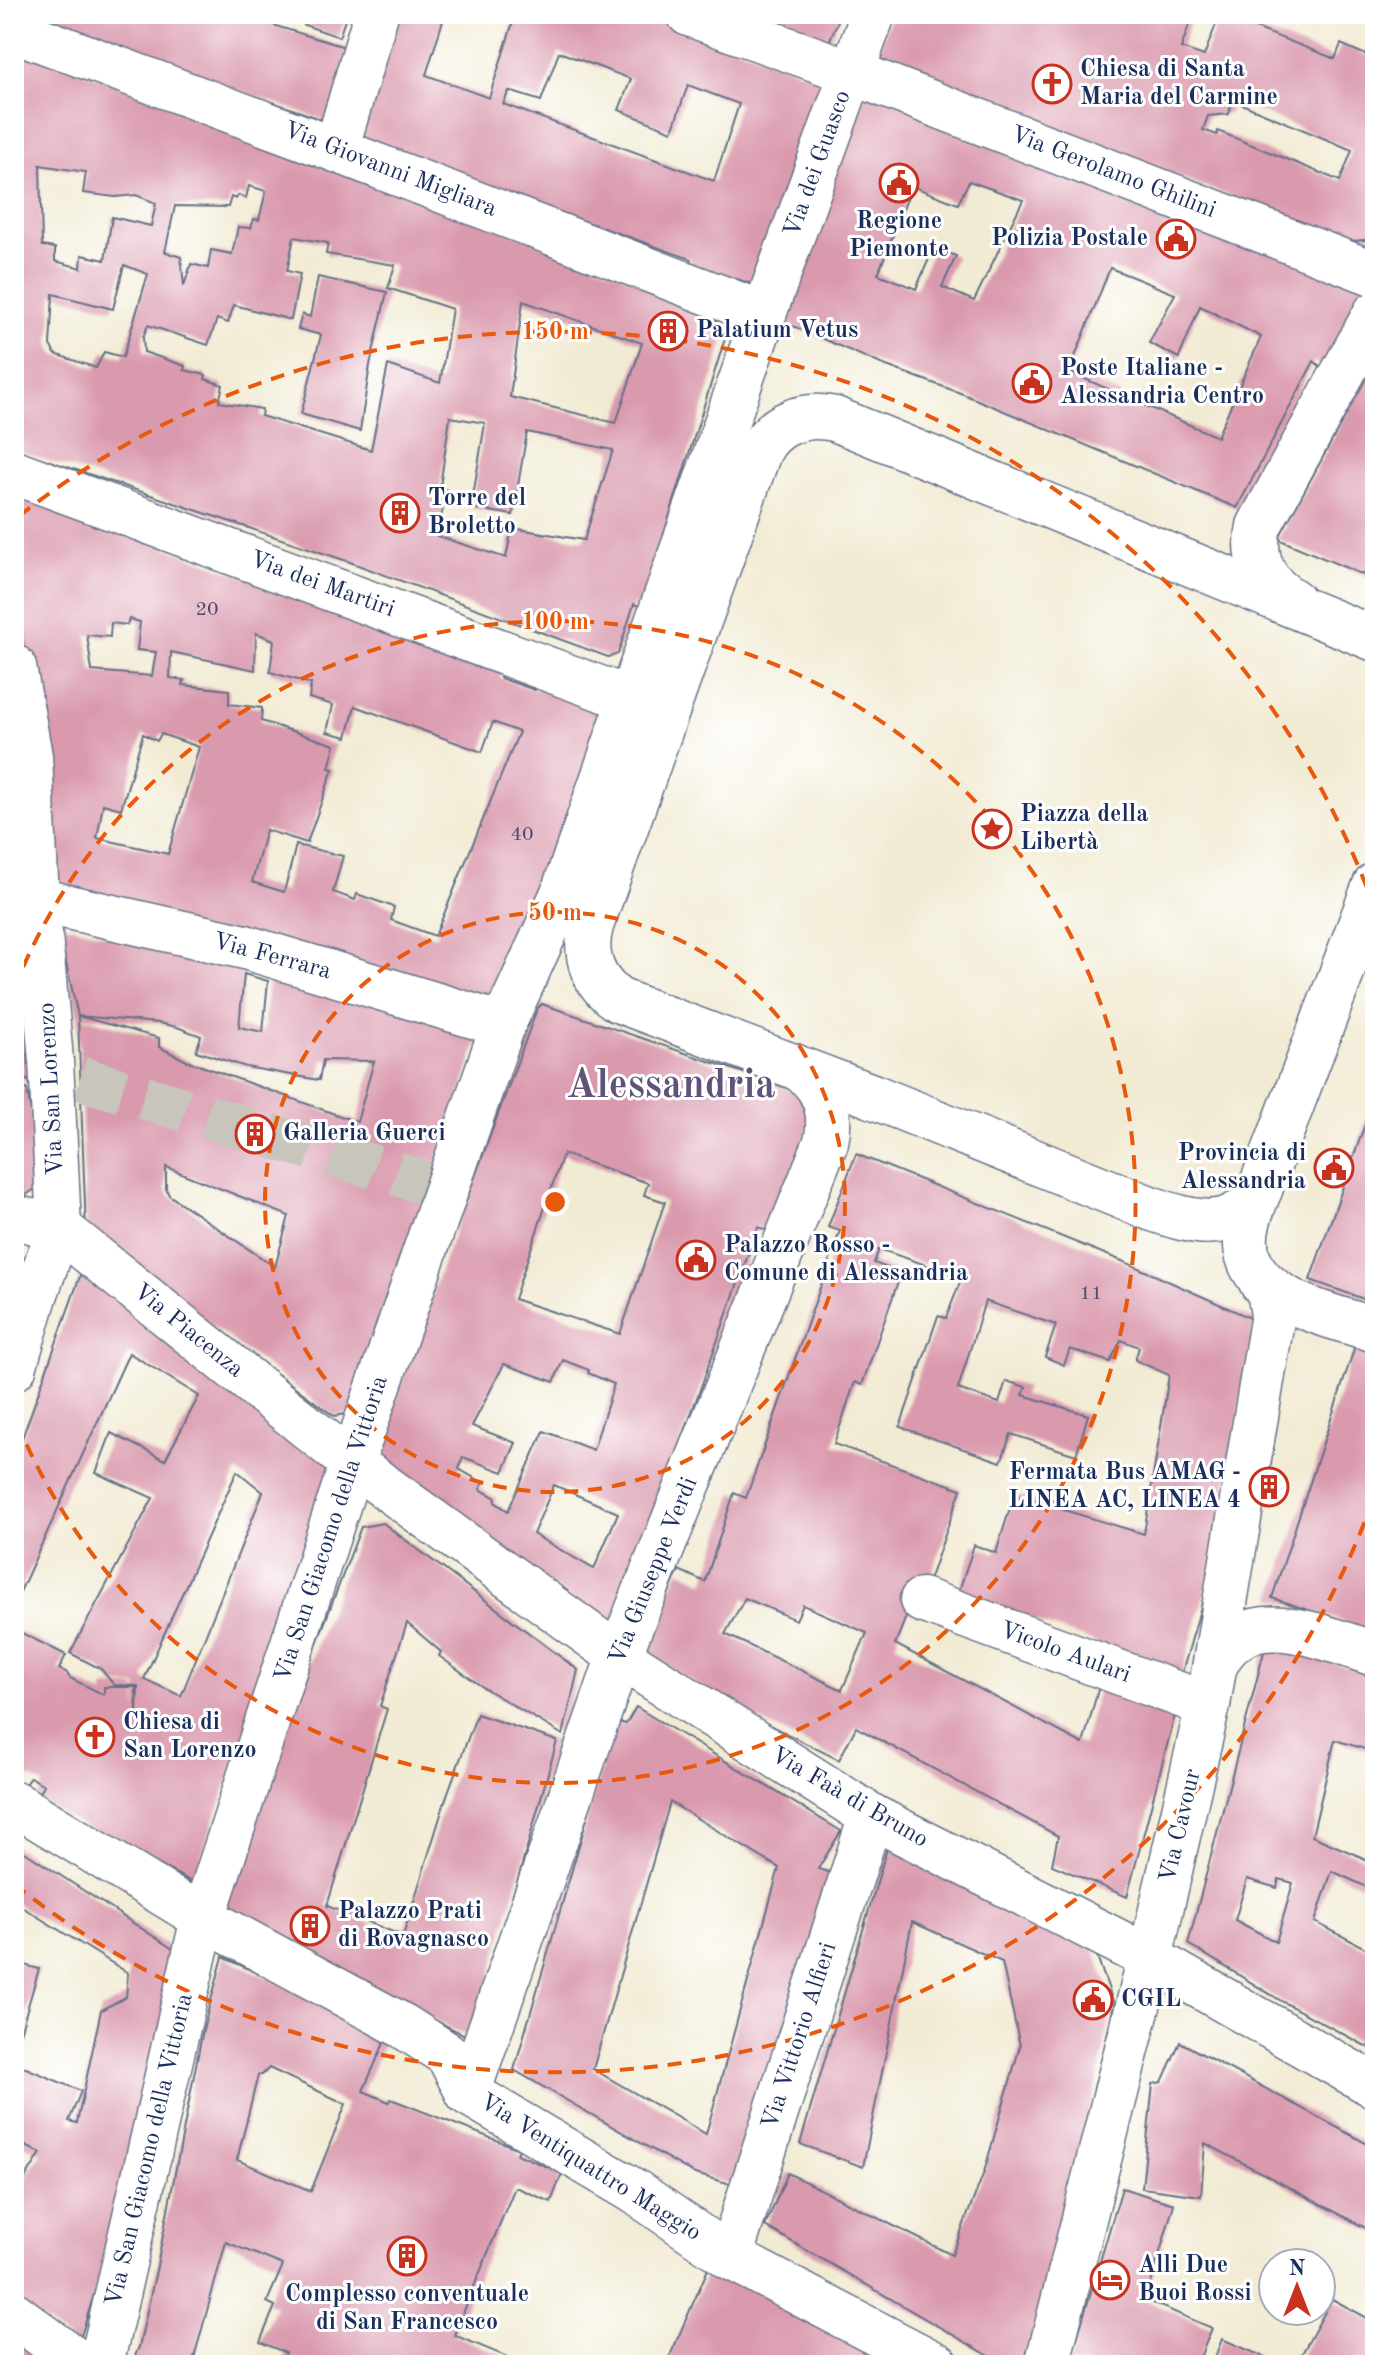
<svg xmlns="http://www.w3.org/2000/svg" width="1389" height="2379" font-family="'Old Standard TT',serif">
	<rect width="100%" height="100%" fill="#fff"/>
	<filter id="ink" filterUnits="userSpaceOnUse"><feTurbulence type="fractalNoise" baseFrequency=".0125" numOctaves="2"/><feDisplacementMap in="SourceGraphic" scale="16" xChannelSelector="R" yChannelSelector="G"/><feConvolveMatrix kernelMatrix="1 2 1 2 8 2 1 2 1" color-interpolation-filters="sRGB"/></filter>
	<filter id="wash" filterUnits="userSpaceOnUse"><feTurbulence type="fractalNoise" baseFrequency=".006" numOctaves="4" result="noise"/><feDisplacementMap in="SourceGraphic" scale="32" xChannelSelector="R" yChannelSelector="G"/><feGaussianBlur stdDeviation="1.8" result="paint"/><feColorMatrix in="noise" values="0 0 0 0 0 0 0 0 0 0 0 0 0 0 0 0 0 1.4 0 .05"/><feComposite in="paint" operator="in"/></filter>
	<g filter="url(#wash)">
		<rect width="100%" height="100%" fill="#f2ebd4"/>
		<g id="blocks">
			<g fill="#da9aae" fill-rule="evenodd">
				<path d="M22,14H237L348,48L332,123Z"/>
				<path d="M308,14H347L339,37L304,25Z"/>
				<path d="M385,14H445L426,75L489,98L513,22L491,14H646L826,81L765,288L689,264L691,259L349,137ZM559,52L631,79L619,110L672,131L688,85L739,104L714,181L503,104L509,91L541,101Z"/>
				<path d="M751,14H841L829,42Z"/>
				<path d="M892,14H1193L1181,48L1204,56L1220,14L1335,59L1341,44L1375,59V239L1352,241L873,64ZM1232,100L1352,150L1340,181L1218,131L1217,135L1203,130L1208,116L1229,114Z"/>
				<path d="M14,46L732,316L641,607L634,604L618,654L608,657L347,561L14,449ZM40,165L86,172L83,193L115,197L136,195L156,203L151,226L112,217L105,260L82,255L81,268L55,261V248L42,246ZM249,186L266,191L259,220L254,219L251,228L238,227L232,254L211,250L208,268L191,264L184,286L181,257L165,252L175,206L228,207L231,197L236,199L238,195L246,198ZM294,237L328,243L326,254L395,265L388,288L452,309L440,383L388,365L371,450L261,416L262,409L219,402L223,385L205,379L206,375L184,370L185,366L144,352L143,337L148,325L208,345L217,319L228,323L234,305L291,320L300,274L287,271ZM124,265L148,274L123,357L104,352L96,368L55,354L50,345L53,294L113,309ZM523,301L642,343L616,423L510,397ZM450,417L485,423L471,508L513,515L527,432L613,450L584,540L512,528L506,558L437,536L447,490L440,487Z"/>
				<path d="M867,90L1372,280L1322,368L1314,361L1237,508L963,394L881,364L779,320ZM969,181L1023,200L974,301L942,287L956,256L934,247L916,289L878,274L912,186L958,204ZM1110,268L1175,294L1149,343L1179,358L1200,306L1261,337L1217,437L1069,372Z"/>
				<path d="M318,277L387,292L370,365L360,431L301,414L321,335L298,329L302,314L310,317Z"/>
				<path d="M1375,362V580L1278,539Z"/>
				<path d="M14,493L502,670L500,678L535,690L540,682L616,708L499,1009L49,889L44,791L21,628H18L14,608ZM129,619L140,622L137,650L156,652L152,676L92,671L87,635L110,637L111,623L127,625ZM256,633L274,640L270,672L311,684L309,698L333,705L327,732L347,737L355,706L482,752L493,722L519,732L435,936L391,920L394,907L357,894L355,900L333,892L343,856L296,845L284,892L252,882L266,830L307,843L333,769L329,768L335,745L261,721L262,708L229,704V690L183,685L184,680L170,678L171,652L255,670ZM143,734L157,741L161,734L199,747L168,854L97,838L103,804L121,809Z"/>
				<path d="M14,754L23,968L14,967Z"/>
				<path d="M57,923L482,1027L358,1412L334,1416L86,1232L78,1016L159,1038V1047L185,1060L357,1122L374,1061L323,1060L319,1080L246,1067L196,1051L201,1036L177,1027L159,1023L78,1016ZM244,974L268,981L263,1032L239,1027ZM166,1167L289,1216L275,1267L169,1195L166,1189Z"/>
				<path d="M14,971L26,972L30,1081L14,1077Z"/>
				<path d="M542,1004L810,1096L817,1101L773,1233L758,1227L669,1476L612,1626L373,1464L434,1287L537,1009ZM563,1154L648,1183L644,1195L665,1202L620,1334L514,1299ZM563,1360L589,1370L588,1373L614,1384L593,1450L544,1431L508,1511L495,1502L496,1498L480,1489L483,1483L459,1469L463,1457L503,1472L516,1443L472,1426L504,1364L554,1382ZM554,1485L618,1513L594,1569L533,1534Z"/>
				<path d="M14,1086L27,1089L37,1152L38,1187L14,1203Z"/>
				<path d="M1375,1096V1303L1310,1280Z"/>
				<path d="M856,1154L1132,1265L1255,1320L1210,1575L1182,1673L958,1594L974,1545L996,1553L1014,1495L1144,1534L1169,1375L1135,1360L1139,1347L1121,1340L1110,1362L1070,1349L1064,1365L1045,1357L1056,1325L985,1301L958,1389L999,1403L1006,1381L1026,1387L1023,1395L1088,1415L1076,1455L1011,1434L1001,1462L900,1427L938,1316L946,1318L962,1277L879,1249L874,1263L901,1273L862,1385L855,1382L834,1444L961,1489L917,1615L908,1612L895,1644L1083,1744L1099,1686L1175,1715L1127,1897L1052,1865L1058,1836L856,1727L839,1760L753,1717L642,1652L679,1570L705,1582L734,1493L746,1498L840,1231L828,1227ZM745,1598L796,1620L803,1605L867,1633L842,1690L725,1634Z"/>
				<path d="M84,1265L339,1469L192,1882L88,1829L36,1799L44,1785L30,1777L24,1786L14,1780V1629L66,1655L59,1669L66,1672L70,1678L104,1695V1687H136L137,1712L138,1686L114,1685L101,1669L70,1653L153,1498L96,1473L111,1433L165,1460L199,1396L129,1353L14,1605V1461ZM237,1471L263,1492L181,1696L144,1679Z"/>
				<path d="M1358,1337L1375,1343V1632L1272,1598Z"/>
				<path d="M1268,1471H1275L1269,1503L1263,1502Z"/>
				<path d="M383,1523L578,1670L563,1735L484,1688L439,1656L441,1652L407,1623L380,1706L387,1709L327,1906L403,1936L447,1795L477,1714L557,1741L473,2039L222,1916L306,1672L361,1527Z"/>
				<path d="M1266,1644L1375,1675V1752L1335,1740L1312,1836L1375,1863V1891L1332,1871L1315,1922L1375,1953V2051L1283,2002L1188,1944ZM1247,1879L1277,1888L1279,1879L1293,1883L1276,1942L1235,1920Z"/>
				<path d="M636,1707L841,1831L818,1869L836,1874L749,2189L695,2174L514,2070L615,1721L626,1724ZM670,1802L779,1868L706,2134L593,2069Z"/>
				<path d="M14,1845L182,1955L141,2142L78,2346L14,2299V2179L23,2182L41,2153L14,2141V2063L81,2091L69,2121L77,2123L101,2010L126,1997L128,1973L14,1902Z"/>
				<path d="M888,1845L1094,1948L1114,2004L1035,2365H1005L765,2226L788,2173L952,2255L984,2172L1020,2046L1002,1962L912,1922L863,2167L800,2144Z"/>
				<path d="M223,1957L388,2034L363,2091L389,2102L391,2099L519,2149L517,2154L562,2173L551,2202L515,2187L454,2335L527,2365H280L286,2353L260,2342L275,2306L267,2302L283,2265L226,2242L192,2365H131L139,2347L157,2266L203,2029ZM269,2068L346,2104L311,2191L237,2160L258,2075H262Z"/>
				<path d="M14,1962L39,1969L20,2033L14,2031Z"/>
				<path d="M1180,2042L1375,2148V2233L1205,2143L1201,2196L1142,2188L1153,2084L1162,2082Z"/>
				<path d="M1122,2188L1174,2204L1146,2300L1212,2328L1197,2365H1069Z"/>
				<path d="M712,2260L915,2365H666Z"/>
				<path d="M1332,2299L1375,2322V2365H1310L1299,2359Z"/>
				<path d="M14,2331L61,2365H14Z"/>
				<path d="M1222,2339L1283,2365H1212Z"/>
			</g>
		</g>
	</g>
	<g filter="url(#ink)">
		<use href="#blocks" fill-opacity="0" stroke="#667187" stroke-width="2"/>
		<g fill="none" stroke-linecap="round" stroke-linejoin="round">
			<path stroke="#c7c5bc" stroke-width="44" stroke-dasharray="44 22" stroke-linecap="butt" d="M80,1078L433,1185"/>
			<defs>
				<g id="street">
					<path d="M689,14L851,72L1375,274"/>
					<path d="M14,30L336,150L764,314"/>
					<path d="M336,150L376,14"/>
					<path d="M14,472L629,699"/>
					<path d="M1293,601C1264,584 1252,559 1259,526L1375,314"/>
					<path d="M1375,639L835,419C804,412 773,423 759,452L591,926C583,956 593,982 618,1000L872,1096L1147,1207C1188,1221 1233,1238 1260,1189L1375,885"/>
					<path d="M14,667L30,756L37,900L51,1060L59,1228L35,1296L14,1368"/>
					<path d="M37,900L245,947L503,1025"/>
					<path d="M1261,1187C1255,1202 1247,1218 1246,1235C1241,1299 1327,1314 1375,1330"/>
					<path d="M14,1217L59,1228L352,1463L619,1656L871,1816L1150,1958L1375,2086"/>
					<path d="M922,1600L1208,1705"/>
					<path d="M1215,1666C1245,1599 1324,1639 1375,1654"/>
					<path d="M14,1803L203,1918L403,2026L448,2055L468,2093L634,2191L730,2257L937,2365"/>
					<path d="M468,2093L619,1656L826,1142C833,1111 823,1081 794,1066"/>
					<path d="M730,2257L871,1816"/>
					<path d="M14,2314L82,2365"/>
					<path d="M101,2365L203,1918L352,1463L503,1025L563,893L764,314L873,14"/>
					<path d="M1047,2365L1150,1958L1208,1705L1273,1314L1269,1292L1261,1282"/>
				</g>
			</defs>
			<use href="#street" stroke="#667187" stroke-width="47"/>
			<use href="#street" stroke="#fff" stroke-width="44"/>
		</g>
	</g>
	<g fill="none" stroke="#e8590c" stroke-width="4" stroke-dasharray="14 10">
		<circle cx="555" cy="1202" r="290"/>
		<path d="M14 989A581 581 0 1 1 14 1415"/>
		<path d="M1373 1500A871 871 0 0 1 19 1888M19 516A871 871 0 0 1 1373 904"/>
	</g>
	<defs>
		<symbol id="church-ring" viewBox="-11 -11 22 22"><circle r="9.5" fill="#fff" stroke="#c8321e" stroke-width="1.5"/><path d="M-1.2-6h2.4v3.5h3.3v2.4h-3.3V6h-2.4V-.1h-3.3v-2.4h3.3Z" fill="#c8321e"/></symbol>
		<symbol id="civic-ring" viewBox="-11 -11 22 22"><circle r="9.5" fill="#fff" stroke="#c8321e" stroke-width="1.5"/><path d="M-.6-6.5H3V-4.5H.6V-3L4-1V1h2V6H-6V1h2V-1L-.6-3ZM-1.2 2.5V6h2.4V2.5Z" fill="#c8321e"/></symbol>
		<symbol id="building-ring" viewBox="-11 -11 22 22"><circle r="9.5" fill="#fff" stroke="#c8321e" stroke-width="1.5"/><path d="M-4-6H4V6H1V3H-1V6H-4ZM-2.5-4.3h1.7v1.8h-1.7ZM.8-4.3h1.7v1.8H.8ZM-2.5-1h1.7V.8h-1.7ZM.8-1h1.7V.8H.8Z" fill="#c8321e"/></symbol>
		<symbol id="sight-ring" viewBox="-11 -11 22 22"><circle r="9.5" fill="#fff" stroke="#c8321e" stroke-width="1.5"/><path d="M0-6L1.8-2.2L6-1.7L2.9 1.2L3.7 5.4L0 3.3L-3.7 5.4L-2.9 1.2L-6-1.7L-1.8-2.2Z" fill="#c8321e"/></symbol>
		<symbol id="hotel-ring" viewBox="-11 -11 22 22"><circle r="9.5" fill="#fff" stroke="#c8321e" stroke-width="1.5"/><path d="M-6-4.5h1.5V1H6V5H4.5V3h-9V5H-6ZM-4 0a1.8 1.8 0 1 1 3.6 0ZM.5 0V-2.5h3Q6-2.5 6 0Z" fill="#c8321e"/></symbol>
	</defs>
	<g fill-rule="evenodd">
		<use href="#church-ring" x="1030" y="62" width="44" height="44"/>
		<use href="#civic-ring" x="877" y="161" width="44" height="44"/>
		<use href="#civic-ring" x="1154" y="217" width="44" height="44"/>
		<use href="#building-ring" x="646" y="309" width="44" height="44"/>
		<use href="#civic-ring" x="1010" y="361" width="44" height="44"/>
		<use href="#building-ring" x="378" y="491" width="44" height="44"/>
		<use href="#sight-ring" x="970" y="807" width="44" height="44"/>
		<use href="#building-ring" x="233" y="1112" width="44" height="44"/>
		<use href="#civic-ring" x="1312" y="1146" width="44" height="44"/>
		<use href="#civic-ring" x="674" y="1238" width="44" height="44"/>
		<use href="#building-ring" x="1247" y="1465" width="44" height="44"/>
		<use href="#church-ring" x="73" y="1715" width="44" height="44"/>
		<use href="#building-ring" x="288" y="1904" width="44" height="44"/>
		<use href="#civic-ring" x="1071" y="1978" width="44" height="44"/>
		<use href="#building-ring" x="385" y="2234" width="44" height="44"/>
		<use href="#hotel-ring" x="1088" y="2258" width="44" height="44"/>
	</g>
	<g text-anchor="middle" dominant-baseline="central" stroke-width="6" stroke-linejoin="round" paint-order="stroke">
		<g font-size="20" fill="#4b4a72">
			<text x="207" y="610">20</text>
			<text x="522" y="835">40</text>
			<text x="1091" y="1294">11</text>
		</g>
		<g font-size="24" font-weight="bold" fill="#1b2f5e" stroke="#fff" text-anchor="start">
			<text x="1080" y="70">Chiesa di Santa<tspan x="1080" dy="28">Maria del Carmine</tspan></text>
			<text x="899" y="222" text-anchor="middle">Regione<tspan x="899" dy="28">Piemonte</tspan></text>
			<text x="1148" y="239" text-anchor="end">Polizia Postale</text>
			<text x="696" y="331">Palatium Vetus</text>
			<text x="1060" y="369">Poste Italiane -<tspan x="1060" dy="28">Alessandria Centro</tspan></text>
			<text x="428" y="499">Torre del<tspan x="428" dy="28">Broletto</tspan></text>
			<text x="1020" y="815">Piazza della<tspan x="1020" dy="28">Libertà</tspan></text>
			<text x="283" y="1134">Galleria Guerci</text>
			<text x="1306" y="1154" text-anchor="end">Provincia di<tspan x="1306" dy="28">Alessandria</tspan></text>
			<text x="724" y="1246">Palazzo Rosso -<tspan x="724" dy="28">Comune di Alessandria</tspan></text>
			<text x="1241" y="1473" text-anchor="end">Fermata Bus AMAG -<tspan x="1241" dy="28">LINEA AC, LINEA 4</tspan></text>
			<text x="123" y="1723">Chiesa di<tspan x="123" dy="28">San Lorenzo</tspan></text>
			<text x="338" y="1912">Palazzo Prati<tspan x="338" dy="28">di Rovagnasco</tspan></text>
			<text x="1121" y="2000">CGIL</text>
			<text x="1138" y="2266">Alli Due<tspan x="1138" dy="28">Buoi Rossi</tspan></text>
			<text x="407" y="2295" text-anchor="middle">Complesso conventuale<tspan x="407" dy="28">di San Francesco</tspan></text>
		</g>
		<g font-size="24" fill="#1b2f5e" stroke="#fff">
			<text transform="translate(818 164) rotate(-70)">Via dei Guasco</text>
			<text transform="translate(390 170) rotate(21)">Via Giovanni Migliara</text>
			<text transform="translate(1113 173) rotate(21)">Via Gerolamo Ghilini</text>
			<text transform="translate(322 585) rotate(20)">Via dei Martiri</text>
			<text transform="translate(272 957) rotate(15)">Via Ferrara</text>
			<text transform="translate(52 1089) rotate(-93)">Via San Lorenzo</text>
			<text transform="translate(188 1331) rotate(39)">Via Piacenza</text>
			<text transform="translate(332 1529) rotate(-72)">Via San Giacomo della Vittoria</text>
			<text transform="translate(654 1571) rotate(-68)">Via Giuseppe Verdi</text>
			<text transform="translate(1065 1653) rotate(20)">Vicolo Aulari</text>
			<text transform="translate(849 1798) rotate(30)">Via Faà di Bruno</text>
			<text transform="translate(1181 1826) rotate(-77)">Via Cavour</text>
			<text transform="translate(800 2036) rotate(-72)">Via Vittorio Alfieri</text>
			<text transform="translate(150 2150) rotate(-77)">Via San Giacomo della Vittoria</text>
			<text transform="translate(590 2168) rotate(32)">Via Ventiquattro Maggio</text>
		</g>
		<g font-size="40" font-weight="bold" fill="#5e547a" stroke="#fff">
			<text x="671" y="1087">Alessandria</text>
		</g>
	</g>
	<circle cx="555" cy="1202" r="12" fill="#e8590c" stroke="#fff" stroke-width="4"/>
	<g font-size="24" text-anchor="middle" font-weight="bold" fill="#e8590c" stroke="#fff" stroke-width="6" stroke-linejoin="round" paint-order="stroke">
		<text x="555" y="339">150 m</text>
		<text x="555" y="629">100 m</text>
		<text x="555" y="920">50 m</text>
	</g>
	<rect width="1389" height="2379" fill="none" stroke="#fff" stroke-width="48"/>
	<g transform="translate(1297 2287)"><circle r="38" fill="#ffffff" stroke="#a4acbf" stroke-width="2"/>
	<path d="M0-6L14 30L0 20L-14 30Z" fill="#c8321e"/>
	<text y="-12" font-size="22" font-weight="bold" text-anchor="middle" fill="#1b2f5e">N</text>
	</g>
</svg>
